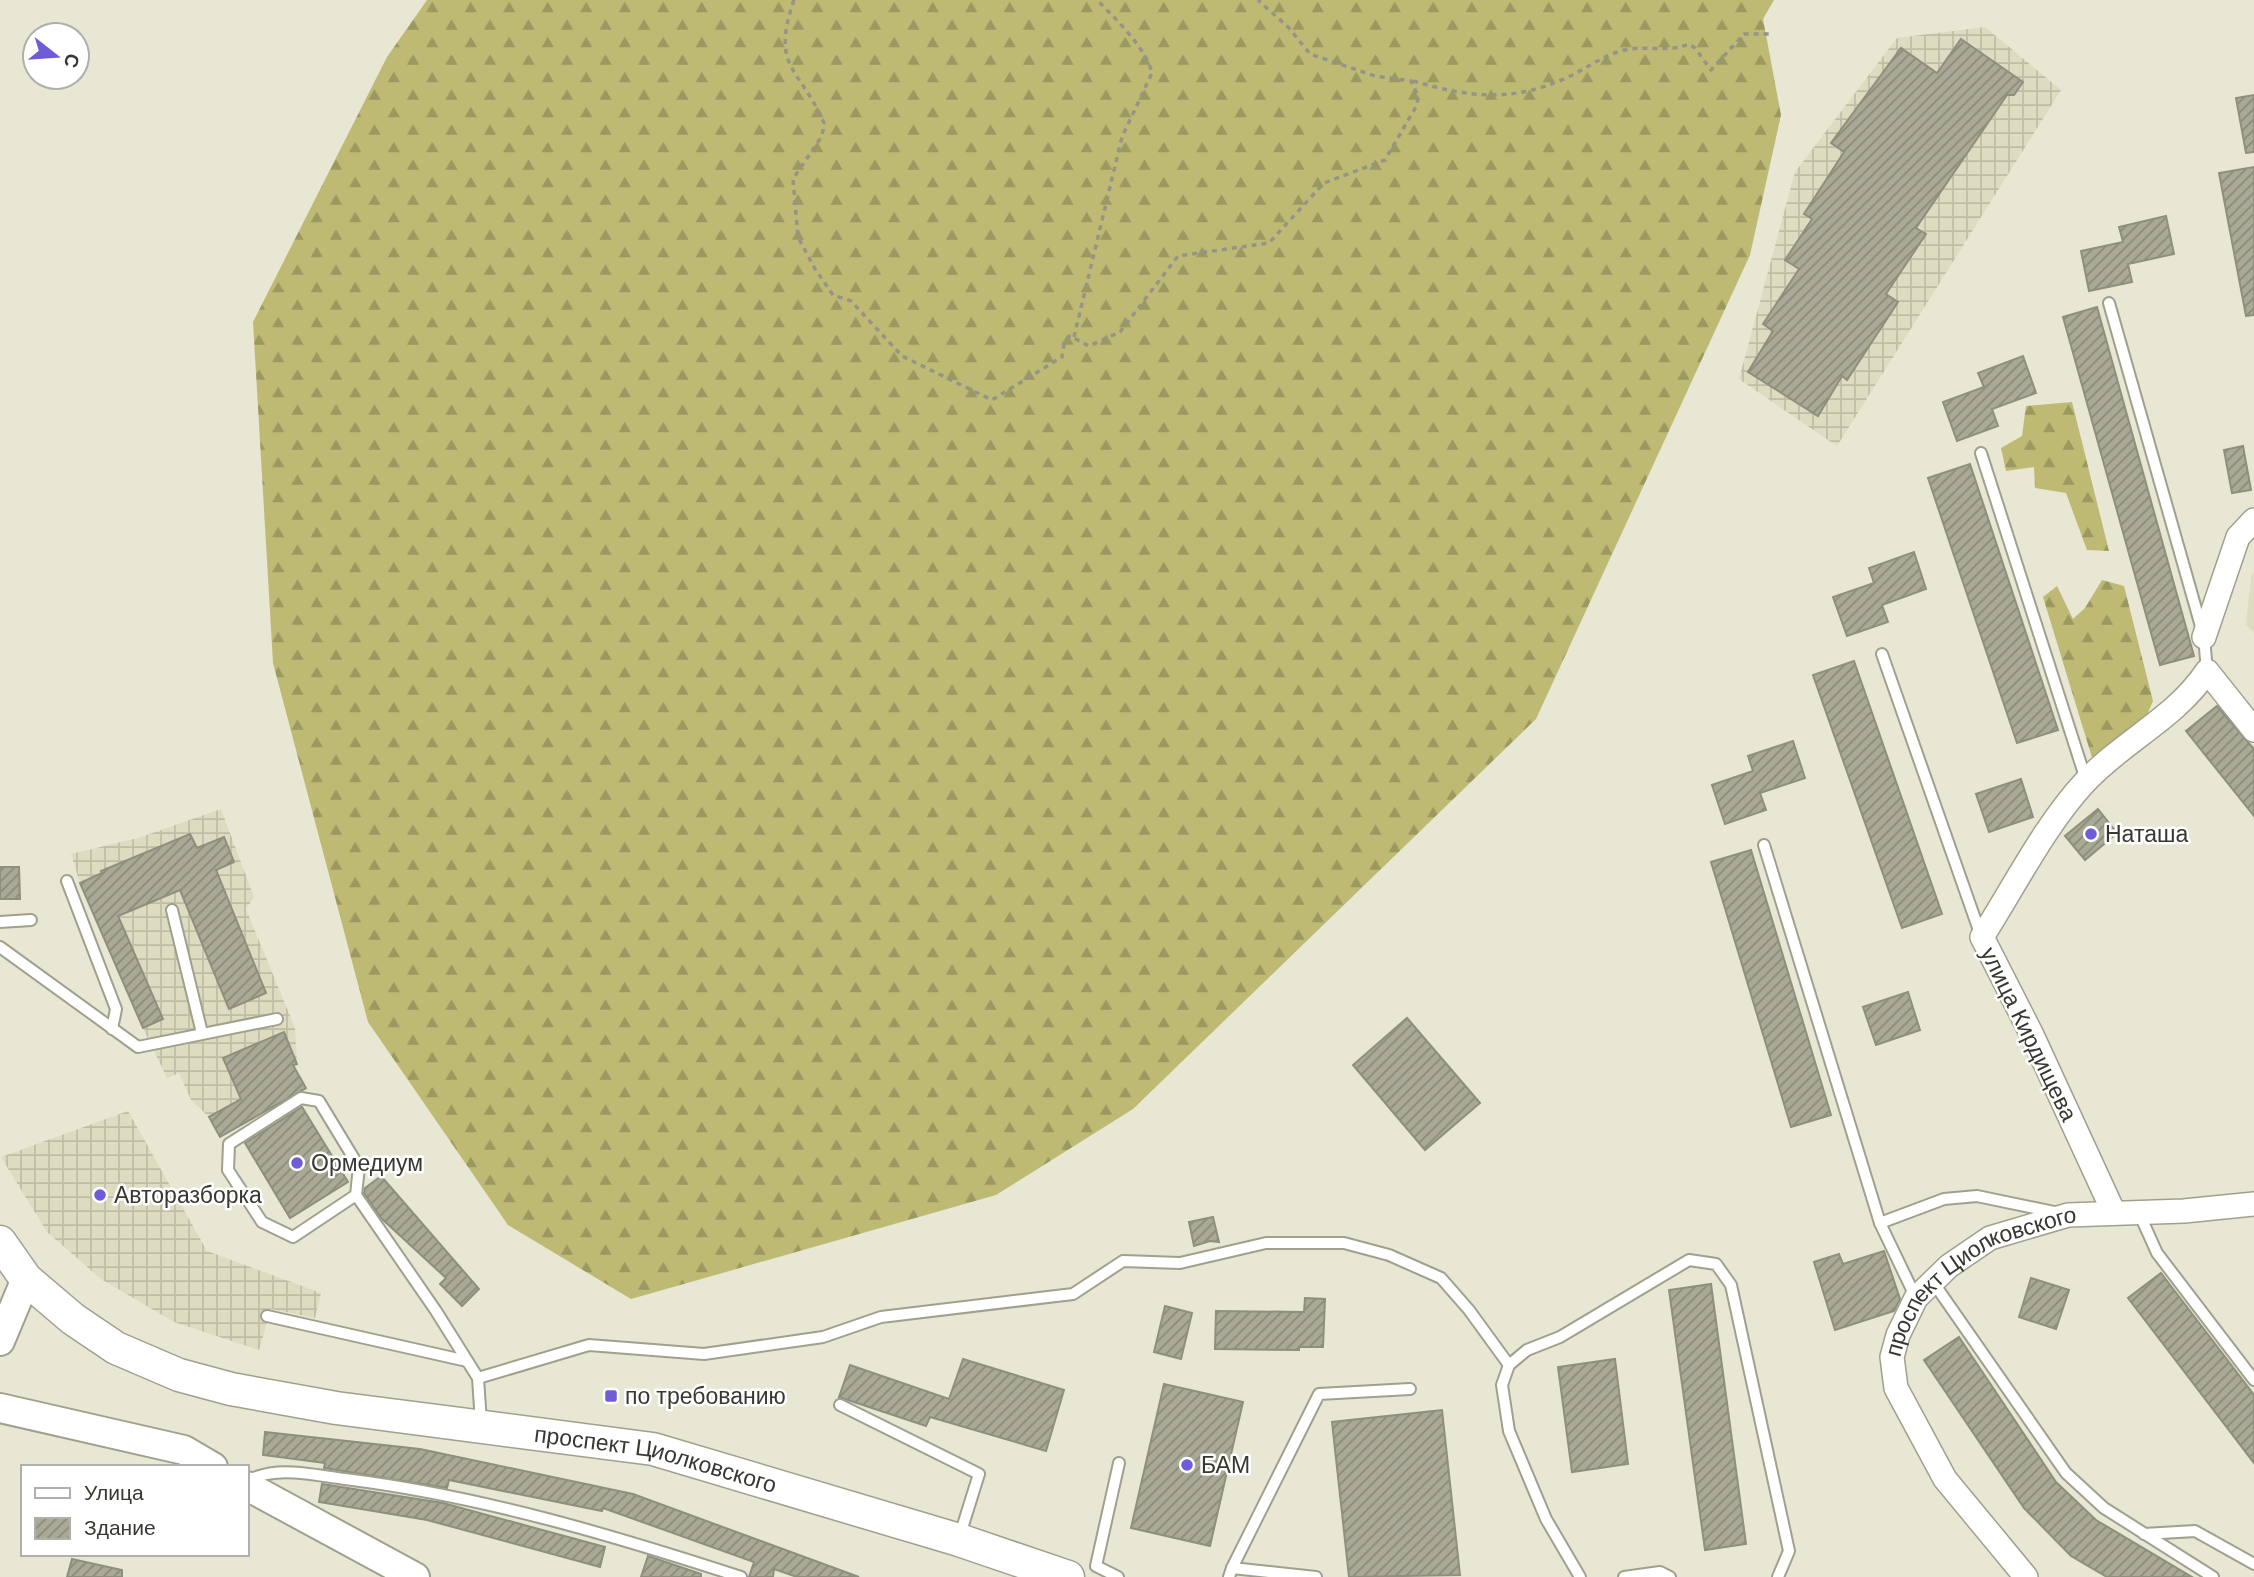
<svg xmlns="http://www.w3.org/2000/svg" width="2254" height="1577" font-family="'DM Sans',sans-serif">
	<defs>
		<pattern id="industrial-grid" width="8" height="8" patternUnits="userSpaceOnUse" patternTransform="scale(1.75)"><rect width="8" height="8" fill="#dddcc1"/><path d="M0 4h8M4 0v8" fill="none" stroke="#bebda6"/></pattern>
		<pattern id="forest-firs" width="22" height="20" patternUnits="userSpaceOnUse" patternTransform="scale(1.75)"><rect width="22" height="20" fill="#beba74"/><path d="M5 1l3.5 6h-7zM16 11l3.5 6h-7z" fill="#9b9860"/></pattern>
		<pattern id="building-hatch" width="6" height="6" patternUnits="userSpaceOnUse" patternTransform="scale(1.75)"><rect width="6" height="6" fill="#a9a996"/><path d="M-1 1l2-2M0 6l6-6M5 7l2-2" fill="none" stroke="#8b8a7b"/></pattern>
	</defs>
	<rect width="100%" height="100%" fill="#e7e7d3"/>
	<path fill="#dddcc1" d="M2254,572V633L2246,625L2251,577Z"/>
	<g fill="url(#industrial-grid)">
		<path d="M1985,27L2061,90L1837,446L1739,379L1795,172L1897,38Z"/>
		<path d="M221,809L254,897L246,909L295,1028L297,1064L294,1068L209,1117L191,1100L179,1073L167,1078L143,1028L163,1018L100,875L80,883L71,854L138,838Z"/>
		<path d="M128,1111L207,1251L321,1293L315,1318L271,1309L259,1350L174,1322L101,1279L47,1232L1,1157Z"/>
	</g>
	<g fill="url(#forest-firs)">
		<path d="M427,0H1774L1763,19L1781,115L1750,255L1536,719L1133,1109L996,1195L631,1299L508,1225L368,1022L273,663L253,322L387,57Z"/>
		<path d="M2072,402L2109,551L2087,550L2066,493L2035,488L2034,467L2006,471L2001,448L2022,436L2026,406Z"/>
		<path d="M2102,580L2124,586L2153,701L2144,722L2094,764L2043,597L2057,586L2073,619L2085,608Z"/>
	</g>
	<g fill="url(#building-hatch)" stroke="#8f8f7d" stroke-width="2">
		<path d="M1961,39L2023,82L2014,95H2007L1916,228L1926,234L1886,294L1898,302L1847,380L1842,376L1818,416L1748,372L1773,331L1763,324L1799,269L1785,260L1812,219L1804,214L1844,152L1831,143L1901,48L1937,73Z"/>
		<path d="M2254,95V152L2246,153L2236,98Z"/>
		<path d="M2254,167V315L2246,316L2219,173Z"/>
		<path d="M2166,216L2174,254L2128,264L2132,282L2089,291L2081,251L2123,242L2119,227Z"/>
		<path d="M2097,307L2194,656L2160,665L2063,317Z"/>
		<path d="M2023,356L2036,393L1992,409L1998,426L1957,441L1943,402L1984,387L1978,373Z"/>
		<path d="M2243,446L2251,490L2232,493L2224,450Z"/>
		<path d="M1970,464L2058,730L2017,743L1928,478Z"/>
		<path d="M1914,552L1926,589L1882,605L1888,622L1847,636L1833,597L1874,583L1869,568Z"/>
		<path d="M1854,661L1942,914L1902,928L1813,675Z"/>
		<path d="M2217,706L2254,749V816L2186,731Z"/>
		<path d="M1793,741L1805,778L1760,793L1766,810L1725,824L1712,785L1753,771L1748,756Z"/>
		<path d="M2021,779L2033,817L1989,832L1976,794Z"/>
		<path d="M2098,809L2117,833L2085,860L2065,836Z"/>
		<path d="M190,834L197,848L224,837L234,862L216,870L266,993L229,1009L180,890L118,916L163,1019L143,1028L80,883L102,873L101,871Z"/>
		<path d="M1751,850L1831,1115L1791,1127L1711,862Z"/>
		<path d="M0,867H19L20,899H0Z"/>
		<path d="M1908,992L1920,1030L1876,1045L1863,1007Z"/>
		<path d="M1407,1018L1480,1103L1425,1150L1353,1065Z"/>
		<path d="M284,1032L297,1064L293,1065L306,1088L220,1137L209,1117L241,1099L223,1058Z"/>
		<path d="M302,1107L348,1182L290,1218L245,1143Z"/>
		<path d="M381,1176L479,1289L462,1306L440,1284L446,1278L381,1218L364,1193L365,1188Z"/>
		<path d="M1213,1217L1219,1242L1210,1241L1194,1246L1189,1222Z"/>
		<path d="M1884,1251L1900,1299L1894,1311L1835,1330L1814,1262L1839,1254L1843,1264Z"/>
		<path d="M2161,1273L2254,1395V1463L2128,1298Z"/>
		<path d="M2031,1278L2069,1290L2056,1329L2019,1317Z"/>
		<path d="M1711,1284L1746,1544L1705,1550L1669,1290Z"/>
		<path d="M1305,1298L1325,1299L1323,1347H1299V1350L1215,1349L1216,1311L1304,1312Z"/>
		<path d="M1165,1306L1192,1313L1181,1359L1154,1352Z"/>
		<path d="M1959,1337L2056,1482L2096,1520L2192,1577H2107L2071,1556L2024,1508L1924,1360Z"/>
		<path d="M963,1359L1064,1390L1046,1451L930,1417L926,1426L839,1397L850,1365L949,1399Z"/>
		<path d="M1615,1359L1628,1464L1572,1472L1558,1367Z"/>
		<path d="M1164,1384L1243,1402L1210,1546L1131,1528Z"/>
		<path d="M1442,1410L1460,1575L1349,1577L1332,1422Z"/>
		<path d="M265,1432L420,1449L633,1494L859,1577H797L774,1569L773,1577H749L754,1562L603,1508L602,1511L449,1480L447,1488L324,1468L325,1463L263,1455Z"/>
		<path d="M322,1484L443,1503L605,1547L600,1567L427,1520L319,1502Z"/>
		<path d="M648,1556L701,1574V1577H641Z"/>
		<path d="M72,1559L122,1570V1577H67Z"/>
	</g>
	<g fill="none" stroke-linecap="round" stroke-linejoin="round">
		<defs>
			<g id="service">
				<path d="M2109,303L2204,637L2207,671"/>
				<path d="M1981,453L2086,780"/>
				<path d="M1882,654L1981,936"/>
				<path d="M1764,845L1880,1223L1916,1298"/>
				<path d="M67,881L116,1009L112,1029"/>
				<path d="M172,910L202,1033"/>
				<path d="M0,922L31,920"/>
				<path d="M0,947L138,1047L277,1019"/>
				<path d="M356,1195L293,1237L262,1222L228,1170L229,1144L301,1098L319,1101L359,1167L356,1195L436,1311L478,1378L481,1423"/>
				<path d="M2139,1213L2157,1253L2254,1380"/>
				<path d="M1880,1223L1944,1199L1977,1196L2059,1213"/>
				<path d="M1933,1282L2066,1473L2104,1508L2213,1577"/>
				<path d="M267,1316L467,1361"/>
				<path d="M478,1378L589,1345L704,1354L823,1337L881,1317L1073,1294L1123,1261L1180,1263L1266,1243H1344L1389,1255L1441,1278L1469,1310L1509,1365"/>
				<path d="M840,1405L979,1474L959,1538"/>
				<path d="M247,1481C277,1465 312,1475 345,1479C481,1496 612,1535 741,1577"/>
				<path d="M2144,1534L2195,1531L2254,1564"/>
				<path d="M1232,1568L1319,1394L1410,1389"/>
				<path d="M1118,1577L1096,1566L1119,1463"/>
				<path d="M1229,1577L1232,1568L1316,1577"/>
				<path d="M1580,1577L1546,1519L1509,1431L1502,1385L1509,1365L1527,1350L1560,1337L1689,1260L1716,1264L1731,1285L1789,1551L1778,1577"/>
				<path d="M1624,1577L1660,1572L1670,1577"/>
			</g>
			<g id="minor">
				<path d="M2204,637L2238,537L2254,520"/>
				<path d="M2114,1213L2032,1035L1982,937C2014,887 2045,825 2085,782C2123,741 2176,718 2207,671L2254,730"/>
				<path id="s1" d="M2026,1577L1945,1479L1896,1388L1892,1357L1898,1335L1916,1298L1949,1266L1990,1238L2068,1215L2184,1211L2254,1204"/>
			</g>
			<g id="tertiary">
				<path d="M0,1341L26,1279"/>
				<path d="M0,1408L184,1450L213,1467"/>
				<path d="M247,1486L415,1577"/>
			</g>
			<g id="secondary">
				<path id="s2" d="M0,1242L26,1279L73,1319L116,1348L179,1375L231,1389L336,1408L653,1449L959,1540L1068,1577"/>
			</g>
		</defs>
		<use href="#service" stroke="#a0a08d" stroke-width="14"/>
		<use href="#minor" stroke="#a0a08d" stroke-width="26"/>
		<use href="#tertiary" stroke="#a0a08d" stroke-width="32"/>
		<use href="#secondary" stroke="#a0a08d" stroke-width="35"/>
		<g stroke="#959486" stroke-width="3.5" stroke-dasharray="5 5" stroke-linecap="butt">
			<path d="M794,0C770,69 800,67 824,123L822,136L793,179L798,237L815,269L833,295L851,301L902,356L992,400L1062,357L1064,344L1070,336L1089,346L1120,332L1178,256L1269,243L1324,183L1385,160L1417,105L1418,96L1411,81L1375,76L1310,54L1289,28L1258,0"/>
			<path d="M1413,81C1468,97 1511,103 1566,78C1586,69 1603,55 1625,50C1646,45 1667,53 1689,44L1695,48L1711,70L1744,34H1773"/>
			<path d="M1074,337L1122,137L1152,73C1146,48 1115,18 1097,0"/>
		</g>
		<use href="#service" stroke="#fff" stroke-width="10"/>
		<use href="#minor" stroke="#fff" stroke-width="23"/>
		<use href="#tertiary" stroke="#fff" stroke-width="28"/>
		<use href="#secondary" stroke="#fff" stroke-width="32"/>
	</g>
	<g fill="#6e5dd7" stroke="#fff" stroke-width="2.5">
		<circle cx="2091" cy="834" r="7"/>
		<circle cx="297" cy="1163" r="7"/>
		<circle cx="100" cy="1195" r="7"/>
		<rect x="604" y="1389" width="14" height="14" rx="3.5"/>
		<circle cx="1187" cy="1465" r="7"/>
	</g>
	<g text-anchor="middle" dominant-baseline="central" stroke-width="5" stroke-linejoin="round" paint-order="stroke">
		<g font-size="23" fill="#383730" stroke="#fff" text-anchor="start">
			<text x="2105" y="834">Наташа</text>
			<text x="311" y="1163">Ормедиум</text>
			<text x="114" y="1195">Авторазборка</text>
			<text x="625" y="1396">по требованию</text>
			<text x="1201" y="1465">БАМ</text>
		</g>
		<g font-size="23" fill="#383730" stroke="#fff">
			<text transform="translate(2029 1034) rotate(64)">улица Кирдищева</text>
			<text stroke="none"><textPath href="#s1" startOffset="387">проспект Циолковского</textPath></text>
			<text stroke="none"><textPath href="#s2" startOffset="712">проспект Циолковского</textPath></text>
		</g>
	</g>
	<rect x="21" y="1465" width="228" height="91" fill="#ffffff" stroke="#afafac" stroke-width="2"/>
	<rect x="35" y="1488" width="35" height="10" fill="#ffffff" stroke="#afafac" stroke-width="2"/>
	<text x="84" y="1500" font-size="21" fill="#383730">Улица</text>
	<rect x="35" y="1518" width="35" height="21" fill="url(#building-hatch)" stroke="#afafac" stroke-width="2"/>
	<text x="84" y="1535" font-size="21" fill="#383730">Здание</text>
	<g transform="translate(56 56) rotate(107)"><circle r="33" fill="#ffffff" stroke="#afafac" stroke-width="2"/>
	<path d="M0-5L12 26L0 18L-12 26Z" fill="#6e5dd7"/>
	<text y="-10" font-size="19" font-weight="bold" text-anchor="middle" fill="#383730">С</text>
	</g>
</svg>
